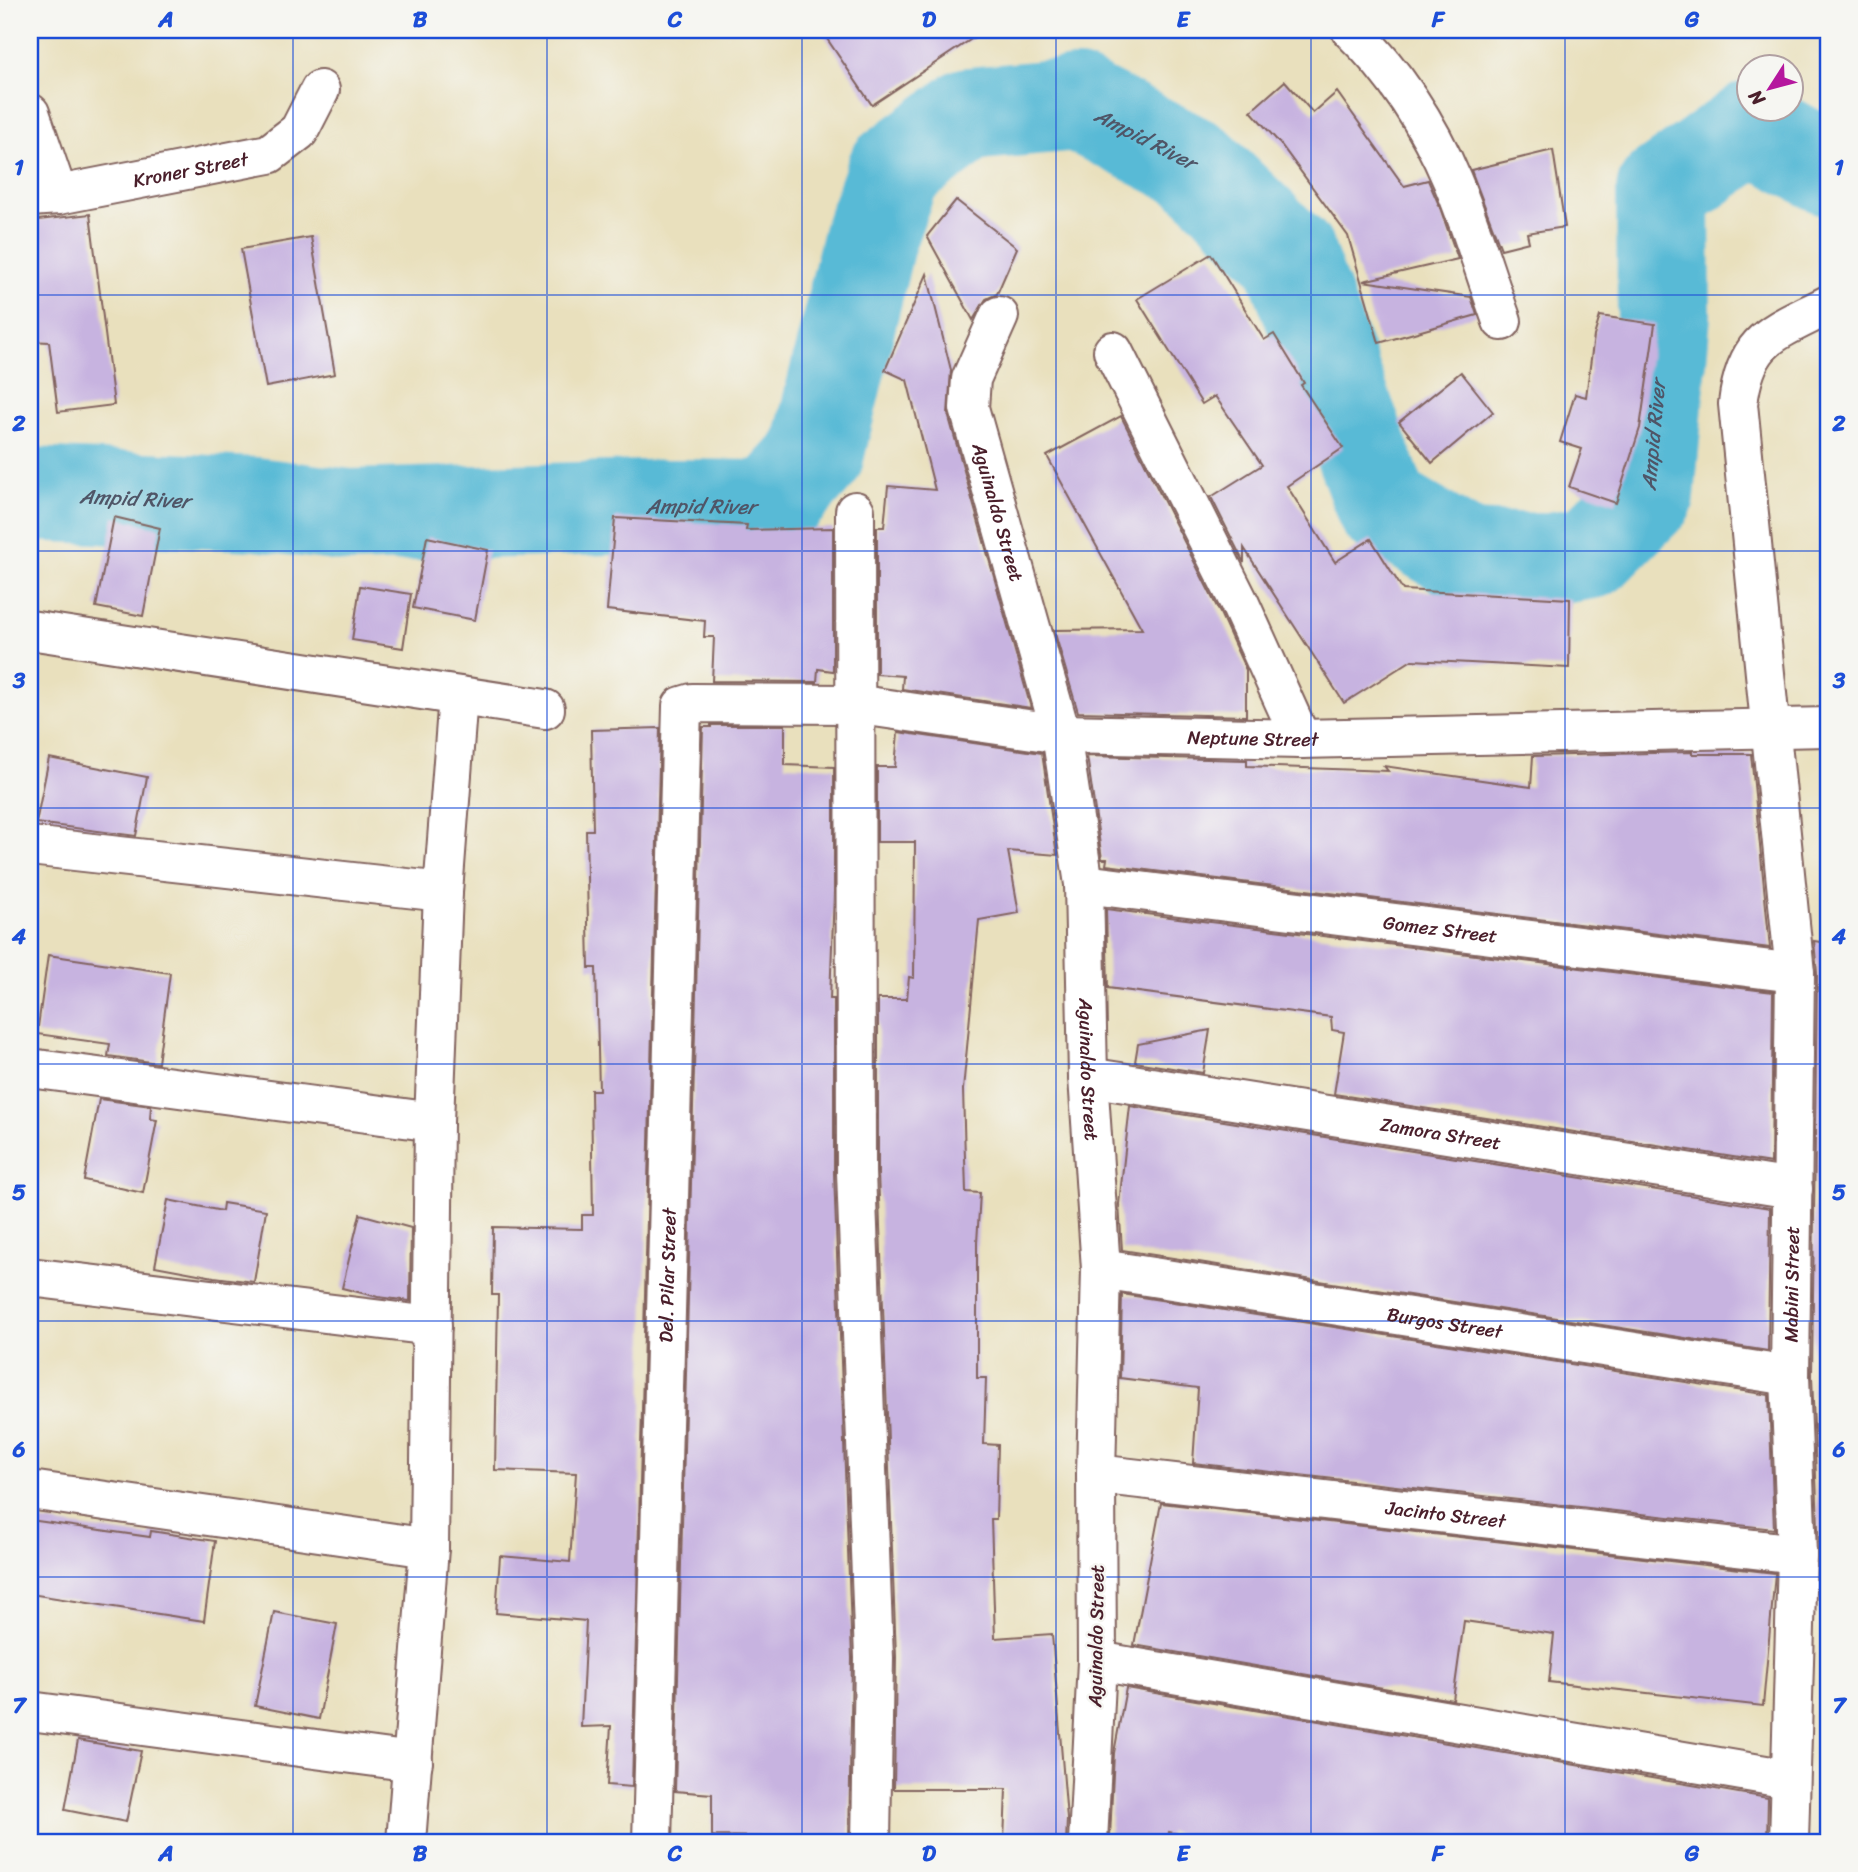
<svg xmlns="http://www.w3.org/2000/svg" width="1858" height="1872" font-family="Sriracha,sans-serif">
	<rect width="100%" height="100%" fill="#f6f6f2"/>
	<filter id="ink" filterUnits="userSpaceOnUse"><feTurbulence type="fractalNoise" baseFrequency=".0143" numOctaves="2"/><feDisplacementMap in="SourceGraphic" scale="14" xChannelSelector="R" yChannelSelector="G"/><feConvolveMatrix kernelMatrix="1 2 1 2 8 2 1 2 1" color-interpolation-filters="sRGB"/></filter>
	<filter id="wash" filterUnits="userSpaceOnUse"><feTurbulence type="fractalNoise" baseFrequency=".00686" numOctaves="4" result="noise"/><feDisplacementMap in="SourceGraphic" scale="28" xChannelSelector="R" yChannelSelector="G"/><feGaussianBlur stdDeviation="1.57" result="paint"/><feColorMatrix in="noise" values="0 0 0 0 0 0 0 0 0 0 0 0 0 0 0 0 0 1.4 0 .05"/><feComposite in="paint" operator="in"/></filter>
	<g filter="url(#wash)">
		<rect width="100%" height="100%" fill="#e9e0bd"/>
		<g fill="none" stroke-linecap="round" stroke-linejoin="round">
			<path stroke="#58bad6" stroke-width="94" id="s1" d="M30,494L256,504L350,516L674,506L771,507L817,456L869,239L894,170L970,114L1077,104L1196,165L1289,255L1383,508L1467,557L1544,560L1591,552L1648,495L1664,315L1663,191L1753,127L1828,168"/>
		</g>
		<g id="blocks">
			<g fill="#c7b3e0">
				<path d="M821,30H985L872,105Z"/>
				<path d="M1285,81L1313,113L1337,92L1404,186L1428,180L1439,205L1458,259L1363,281L1471,297L1477,315L1379,343L1348,236L1282,146L1251,111Z"/>
				<path d="M1553,150L1565,227L1527,233L1529,242L1501,249L1471,170Z"/>
				<path d="M956,200L1017,248L997,294L986,299L973,320L927,236Z"/>
				<path d="M90,214L114,405L58,412L49,342L30,341V221Z"/>
				<path d="M311,237L335,374L266,387L241,249Z"/>
				<path d="M1211,254L1264,340L1274,334L1304,383L1301,385L1343,448L1287,486L1335,562L1371,539L1403,590L1570,599L1569,668L1412,660L1344,703L1244,548V563L1211,497L1262,465L1215,396L1202,404L1137,299Z"/>
				<path d="M927,274L951,370L948,414L1031,708L902,689L903,676L877,674V527H884L888,486L935,490L907,380L885,370Z"/>
				<path d="M1600,316L1655,324L1640,428L1616,503L1569,487L1582,449L1560,442L1575,394L1586,397L1594,336Z"/>
				<path d="M1461,372L1493,412L1432,463L1399,422Z"/>
				<path d="M1121,416L1220,613L1246,670V716L1078,712L1054,630L1142,629L1047,456Z"/>
				<path d="M114,517L160,528L143,616L96,607Z"/>
				<path d="M615,518L747,525L746,530L833,528V671L818,669L817,682L712,681L714,637H704L705,621L607,610Z"/>
				<path d="M427,537L488,550L475,620L413,608Z"/>
				<path d="M360,586L411,594L403,648L352,640Z"/>
				<path d="M711,725H785V765L834,767V892L830,999H834V1173L852,1658L849,1842H776V1837L712,1836V1794L675,1791L703,727H711Z"/>
				<path d="M660,728L632,1787L607,1785L611,1726L581,1727L586,1621L496,1613L500,1556L570,1562L576,1473L495,1470L498,1295H492L493,1227L582,1229V1215H593L591,1090H599L596,968H589L586,830H593L591,730Z"/>
				<path d="M898,732L1042,753L1057,855L1008,851L1019,913L979,920L963,1090L966,1192L980,1193L977,1243V1378H986L984,1444L998,1445L996,1519H991L995,1638L1052,1634L1067,1819L1066,1842H1004L1006,1789H894L896,1657L878,1172V999H907L909,977L914,978L915,842H877V767H895Z"/>
				<path d="M1692,752V754H1751L1770,948L1106,865L1107,859H1102L1087,756L1247,760V766L1388,771L1384,766L1531,787L1533,756Z"/>
				<path d="M49,758L147,777L136,836L36,823Z"/>
				<path d="M1106,909L1773,992L1771,1163L1334,1094L1344,1032L1332,1030L1331,1017L1108,988Z"/>
				<path d="M1814,941L1828,943V1589H1818L1819,1553L1812,1376L1817,973Z"/>
				<path d="M48,955L170,973L158,1063L108,1056L110,1044L37,1034Z"/>
				<path d="M1210,1030L1203,1073L1135,1062L1138,1044Z"/>
				<path d="M99,1099L151,1106L150,1119L157,1120L143,1193L84,1180Z"/>
				<path d="M1130,1106L1770,1208L1768,1351L1122,1250L1119,1204Z"/>
				<path d="M168,1200L222,1211L223,1203L266,1210L254,1282L214,1277L155,1266Z"/>
				<path d="M360,1214L411,1228L410,1301L378,1297L342,1288Z"/>
				<path d="M1122,1294L1769,1395L1774,1529L1193,1463L1198,1388L1120,1378Z"/>
				<path d="M1161,1503L1775,1573L1763,1706L1549,1682L1554,1634L1464,1621L1453,1700L1134,1645Z"/>
				<path d="M30,1520L150,1537L151,1531L215,1541L204,1621L30,1594Z"/>
				<path d="M274,1612L337,1624L319,1719L255,1706Z"/>
				<path d="M1126,1688L1768,1798L1767,1842H1213L1169,1832L1167,1842L1110,1837L1114,1753Z"/>
				<path d="M78,1740L141,1751L126,1822L65,1810Z"/>
			</g>
		</g>
	</g>
	<g filter="url(#ink)">
		<use href="#blocks" fill-opacity="0" stroke="#82635e" stroke-width="2"/>
		<g fill="none" stroke-linecap="round" stroke-linejoin="round">
			<defs>
				<g id="minor">
					<path d="M1351,30C1394,71 1429,125 1452,180C1471,225 1485,274 1502,321"/>
					<path d="M30,113L58,195"/>
					<path id="s2" d="M30,197L58,195L269,154L299,131L320,90"/>
					<path id="s3" d="M999,316L971,379L969,408L1061,734L1084,884L1088,1077L1101,1269L1096,1474L1097,1661L1088,1842"/>
					<path d="M1113,351L1240,604L1301,739"/>
					<path d="M855,511L856,1172L874,1658L871,1842"/>
					<path d="M30,630L545,709"/>
					<path d="M30,846L443,892"/>
					<path id="s4" d="M1084,884L1795,973"/>
					<path d="M30,1068L434,1122"/>
					<path id="s5" d="M1088,1077L1793,1189"/>
					<path id="s6" d="M1101,1269L1790,1376"/>
					<path d="M30,1277L432,1326"/>
					<path id="s7" d="M1096,1474L1797,1554"/>
					<path d="M30,1490L429,1548"/>
					<path d="M1097,1661L1789,1779"/>
					<path d="M30,1711L413,1762"/>
					<path d="M406,1842L429,1548L434,1122L443,892L458,696"/>
					<path id="s8" d="M652,1842L682,706L692,703L854,704L1061,734L1301,739L1828,727"/>
					<path id="s9" d="M1789,1842L1797,1554L1790,1376L1795,973L1738,404C1746,337 1774,333 1828,305"/>
				</g>
			</defs>
			<use href="#minor" stroke="#82635e" stroke-width="42"/>
			<use href="#minor" stroke="#fff" stroke-width="38"/>
		</g>
	</g>
	<path fill="none" stroke="#1d4ed8" stroke-width="2" stroke-opacity="0.55" d="M293,30V1842M547,30V1842M802,30V1842M1056,30V1842M1311,30V1842M1565,30V1842M30,295H1828M30,551H1828M30,808H1828M30,1064H1828M30,1321H1828M30,1577H1828"/>
	<g text-anchor="middle" dominant-baseline="central" stroke-width="5" stroke-linejoin="round" paint-order="stroke">
		<g font-size="19" fill="#4a1f2b" stroke="#f6f6f2">
			<text stroke="none"><textPath href="#s2" startOffset="163">Kroner Street</textPath></text>
			<text stroke="none"><textPath href="#s3" startOffset="206">Aguinaldo Street</textPath></text>
			<text stroke="none"><textPath href="#s8" startOffset="1710">Neptune Street</textPath></text>
			<text stroke="none"><textPath href="#s4" startOffset="359">Gomez Street</textPath></text>
			<text stroke="none"><textPath href="#s3" startOffset="774">Aguinaldo Street</textPath></text>
			<text stroke="none"><textPath href="#s5" startOffset="357">Zamora Street</textPath></text>
			<text stroke="none"><textPath href="#s8" startOffset="567">Del. Pilar Street</textPath></text>
			<text stroke="none"><textPath href="#s9" startOffset="558">Mabini Street</textPath></text>
			<text stroke="none"><textPath href="#s6" startOffset="348">Burgos Street</textPath></text>
			<text stroke="none"><textPath href="#s7" startOffset="352">Jacinto Street</textPath></text>
			<text transform="translate(1096 1636) rotate(-89)">Aguinaldo Street</text>
		</g>
		<g font-size="21" font-style="italic" fill="#4f5567" stroke="#f6f6f2">
			<text stroke="none"><textPath href="#s1" startOffset="1386">Ampid River</textPath></text>
			<text stroke="none"><textPath href="#s1" startOffset="2205">Ampid River</textPath></text>
			<text stroke="none"><textPath href="#s1" startOffset="105">Ampid River</textPath></text>
			<text stroke="none"><textPath href="#s1" startOffset="672">Ampid River</textPath></text>
		</g>
	</g>
	<rect width="1858" height="1872" fill="none" stroke="#f6f6f2" stroke-width="77"/>
	<g transform="translate(1770 88) rotate(234)"><circle r="33" fill="#f6f6f2" stroke="#b1a0a2" stroke-width="2"/>
	<path d="M0-5L12 26L0 18L-12 26Z" fill="#b5179e"/>
	<text y="-10" font-size="19" font-weight="bold" text-anchor="middle" fill="#4a1f2b">N</text>
	</g>
	<rect x="38" y="38" width="1782" height="1796" fill="none" stroke="#1d4ed8" stroke-width="2.5"/>
	<g font-size="23" text-anchor="middle" font-weight="bold" fill="#1d4ed8">
		<text x="166" y="27">A</text>
		<text x="420" y="27">B</text>
		<text x="675" y="27">C</text>
		<text x="929" y="27">D</text>
		<text x="1183" y="27">E</text>
		<text x="1438" y="27">F</text>
		<text x="1692" y="27">G</text>
		<text x="19" y="175">1</text>
		<text x="1839" y="175">1</text>
		<text x="19" y="431">2</text>
		<text x="1839" y="431">2</text>
		<text x="19" y="688">3</text>
		<text x="1839" y="688">3</text>
		<text x="19" y="944">4</text>
		<text x="1839" y="944">4</text>
		<text x="19" y="1200">5</text>
		<text x="1839" y="1200">5</text>
		<text x="19" y="1457">6</text>
		<text x="1839" y="1457">6</text>
		<text x="19" y="1713">7</text>
		<text x="1839" y="1713">7</text>
		<text x="166" y="1861">A</text>
		<text x="420" y="1861">B</text>
		<text x="675" y="1861">C</text>
		<text x="929" y="1861">D</text>
		<text x="1183" y="1861">E</text>
		<text x="1438" y="1861">F</text>
		<text x="1692" y="1861">G</text>
	</g>
</svg>
